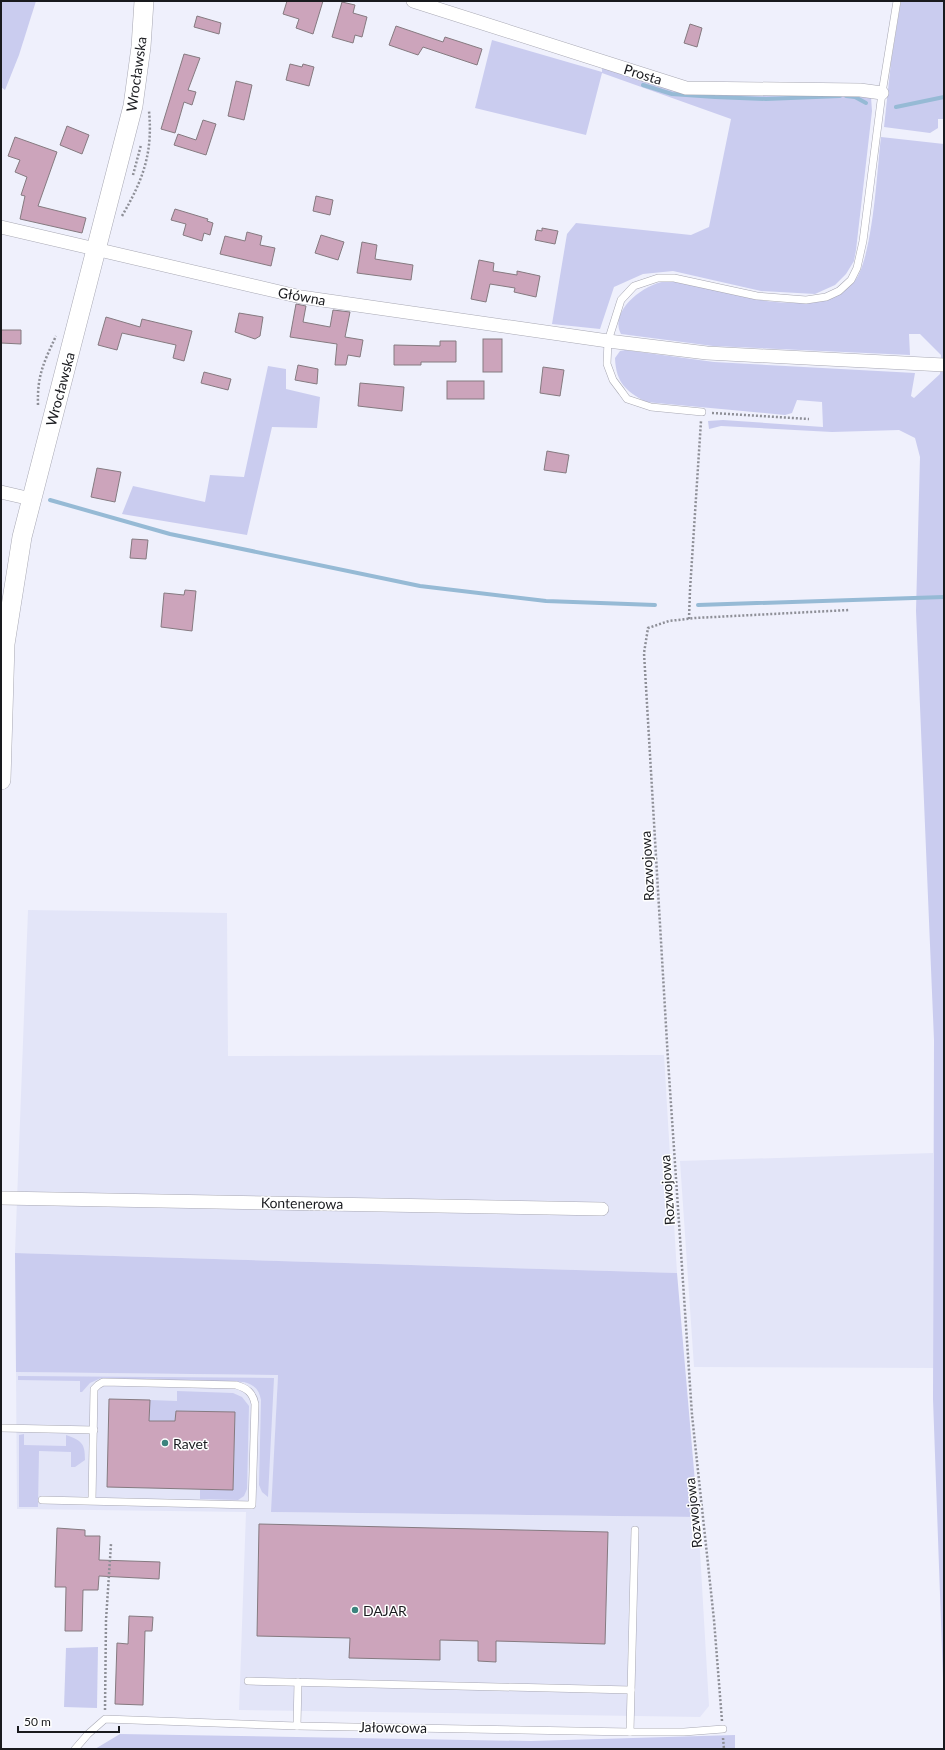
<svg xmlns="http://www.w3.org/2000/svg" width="945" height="1750" font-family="Lato,sans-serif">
	<rect width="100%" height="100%" fill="#eff0fc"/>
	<g fill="#e3e5f8">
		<path d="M28,910L227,913L228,1056L664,1055L677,1273L15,1253Z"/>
		<path d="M933,1153V1368L694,1367L680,1161Z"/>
		<path d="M16,1372L278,1375L272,1512L698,1517L709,1706L700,1717L239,1710L246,1512L17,1509Z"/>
	</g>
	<g fill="#caccef">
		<path d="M1,1H36L19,55L5,90L1,87Z"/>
		<path d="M901,1H944V119H938V128L930,133L884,127L891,62Z"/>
		<path d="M492,40L602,72V68L671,90L864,95L871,97L872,111L856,250L854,261L846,274L835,285L815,294L761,291L673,271L643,274L614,287L600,329L552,324L567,234L576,223L691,235L709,227L731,119L602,73L586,135L475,108Z"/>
		<path d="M881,137L944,144V1706L933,1399L934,1040L916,611L920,457L915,438L899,430L832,432L721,426L709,429L708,421L723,420L823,427L822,402L797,400L792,413L785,415L646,402C626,391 616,383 615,358L620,351L625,350L714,362L915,373L911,396L914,398L940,374L941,355L920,334H909L910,355L713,346L621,334C608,311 646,282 668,281C680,281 694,286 706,288C749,298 815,318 852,284C873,265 877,168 881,137Z"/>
		<path d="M268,366L286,369V389L320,397L317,428L272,427L247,535L122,514L133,486L205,502L210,475L244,477Z"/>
		<path d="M15,1253L677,1273L698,1517L271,1512L278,1375L16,1372Z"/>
		<path d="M18,1376L274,1378L268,1497L262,1492L259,1485L261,1400C259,1390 255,1385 244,1382L101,1378L90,1383L82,1392H80V1381L18,1380Z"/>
		<path d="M177,1391L233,1393L242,1397L249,1406L247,1489L244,1496L238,1500L200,1499V1489L233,1490L235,1412L176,1411L175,1421H149L150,1400L177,1401Z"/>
		<path d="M24,1434V1445L66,1446V1435C82,1441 85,1443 85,1460L75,1467H71V1452L39,1451L38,1507H19V1435Z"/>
		<path d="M98,1647L97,1708L64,1707L66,1648Z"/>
		<path d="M120,1734L531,1741L735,1735V1749H95Z"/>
	</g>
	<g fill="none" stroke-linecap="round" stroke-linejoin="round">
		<g stroke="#96bad5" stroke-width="4">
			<path d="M643,85L672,94L715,97L766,99L840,96"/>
			<path d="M846,96L855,97L866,103"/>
			<path d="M896,107L944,97"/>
			<path d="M50,500L170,534L420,586L546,601L655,605"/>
			<path d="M698,605L944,597"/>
		</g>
	</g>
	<g fill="#cca4bb" stroke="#857a80">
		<path d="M287,1H323L313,34L296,28L299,19L283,14Z"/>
		<path d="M342,2L355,5L353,13L367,17L362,37L355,35L353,43L332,37Z"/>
		<path d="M197,16L221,23L219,34L194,27Z"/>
		<path d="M690,24L702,28L697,47L684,43Z"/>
		<path d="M396,26L443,42L445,37L482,49L477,65L423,47L418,55L389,45Z"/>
		<path d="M184,54L200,58L188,90L196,92L192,105L184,102L175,133L161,129Z"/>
		<path d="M290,64L302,67L303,64L314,67L309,86L286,80Z"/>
		<path d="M236,81L252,85L244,120L228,116Z"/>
		<path d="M203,120L216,124L206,155L174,145L178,134L196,140Z"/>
		<path d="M67,126L89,135L82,154L60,145Z"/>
		<path d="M15,137L57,152L38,206L86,218L82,233L20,219L25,196L21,195L27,177L15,172L20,160L8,156Z"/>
		<path d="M316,196L333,200L330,215L313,211Z"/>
		<path d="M175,209L208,219L207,221L213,223L210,235L204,233L202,241L183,235L186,224L171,220Z"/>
		<path d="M542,228L558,231L555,244L535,240L537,230L542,231Z"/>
		<path d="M247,232L262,236L260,245L275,248L271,266L220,254L225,236L245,241Z"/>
		<path d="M321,235L344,242L338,260L315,253Z"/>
		<path d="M362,242L377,245L375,259L413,265L411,280L357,273Z"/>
		<path d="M479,260L494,263L493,271L517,275V271L540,276L536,297L514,292L515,288L490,284L486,302L471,299Z"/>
		<path d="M296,304L306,306L303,322L330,327L333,310L350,312L345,337L363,340L360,357L348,355L346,365H335L337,344L290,337Z"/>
		<path d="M239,313L263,317L260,336L255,339L235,332Z"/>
		<path d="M106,317L140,327L142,319L192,331L184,361L173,358L176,345L122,333L117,350L98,345Z"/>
		<path d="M1,330H21V344L1,343Z"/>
		<rect x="483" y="339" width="19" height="33"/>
		<path d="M440,341H456V362H421V365H394V345L440,346Z"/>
		<path d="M298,365L318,369L317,384L295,380Z"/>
		<path d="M543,367L564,370L560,396L540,393Z"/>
		<path d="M204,372L231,379L228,390L201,383Z"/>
		<rect x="447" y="381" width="37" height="18"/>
		<path d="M360,383L404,387L402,411L358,406Z"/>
		<path d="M547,451L569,455L566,473L544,470Z"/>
		<path d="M97,468L121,472L115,502L91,497Z"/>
		<path d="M132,539L148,540L146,559L130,558Z"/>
		<path d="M185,590L196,591L192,631L161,627L164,593L184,595Z"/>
		<path d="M109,1399L150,1400L149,1421H175L176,1411L235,1412L233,1490L107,1487Z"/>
		<path d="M259,1524L608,1532L605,1644L496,1641V1662L478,1661V1641L440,1640V1660L349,1658L350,1638L257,1636Z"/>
		<path d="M57,1528L85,1530V1536H100L99,1560L160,1562L159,1579L99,1576L98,1590H83L82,1631H65L66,1587H55Z"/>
		<path d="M129,1616L153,1617L152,1631H145L143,1705L115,1704L117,1643L128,1644Z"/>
	</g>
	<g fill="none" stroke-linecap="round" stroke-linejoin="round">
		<defs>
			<g id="service">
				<path d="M702,412L651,407L627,399L622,392L613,380L607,364L608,341L621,300L634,286L658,278H674L757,296L806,300L826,297L839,291L851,280L857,268L863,241L882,93L897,1"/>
				<path d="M1,1428L94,1430"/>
				<path d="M42,1500L252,1505L255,1404C253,1393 247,1388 236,1385L103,1382L98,1385L94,1389L92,1501"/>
				<path d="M248,1681L631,1690"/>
				<path d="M297,1726L298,1682"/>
				<path d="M630,1732L635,1530"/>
				<path d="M75,1749L88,1734L105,1719L297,1726L630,1732H684L723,1729"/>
			</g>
			<g id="minor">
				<path d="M413,1L686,88L860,90L882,93"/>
				<path d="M1,227L301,297L608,341L707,353L944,365"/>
				<path d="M1,492L31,499"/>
				<path d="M1,1198L602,1209"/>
			</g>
			<path id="secondary" d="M1,780L5,644L22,537L133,106L141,47L144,1"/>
		</defs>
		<use href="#service" stroke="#a8a8b3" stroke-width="8"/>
		<use href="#minor" stroke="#a8a8b3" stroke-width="14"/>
		<use href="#secondary" stroke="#a8a8b3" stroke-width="20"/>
		<g stroke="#8e8f97" stroke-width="2.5" stroke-dasharray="2 2" stroke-linecap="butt">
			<path d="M133,175L141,145"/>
			<path d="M122,216C143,180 153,153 149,111"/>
			<path d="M38,405C37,375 44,362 56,336"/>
			<path d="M712,413L809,419"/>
			<path d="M689,619L690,590L701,421"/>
			<path d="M105,1710L106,1620L111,1544"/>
			<path d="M722,1721L714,1620L692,1415L668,1060L644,653L648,628L669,621L695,618L849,610"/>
			<path d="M723,1738L724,1749"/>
		</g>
		<use href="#service" stroke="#fff" stroke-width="7"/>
		<use href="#minor" stroke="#fff" stroke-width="13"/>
		<use href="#secondary" stroke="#fff" stroke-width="19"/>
	</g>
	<g fill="#3c847e" stroke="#fff" stroke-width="1.5">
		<circle cx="165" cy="1443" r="4"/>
		<circle cx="355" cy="1610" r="4"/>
	</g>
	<g text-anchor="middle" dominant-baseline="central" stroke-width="3" stroke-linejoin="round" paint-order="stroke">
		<g font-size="14" fill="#191a1e" stroke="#fff">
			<text transform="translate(136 74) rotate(-82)">Wrocławska</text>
			<text transform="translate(643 74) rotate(17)">Prosta</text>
			<text transform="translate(302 296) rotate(10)">Główna</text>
			<text transform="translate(60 389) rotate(-75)">Wrocławska</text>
			<text transform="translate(647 866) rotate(-93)">Rozwojowa</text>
			<text transform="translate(667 1190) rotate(-94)">Rozwojowa</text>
			<text transform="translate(302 1203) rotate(1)">Kontenerowa</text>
			<text transform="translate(693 1513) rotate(-96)">Rozwojowa</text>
			<text transform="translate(393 1727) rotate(1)">Jałowcowa</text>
		</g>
		<g font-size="14" fill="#191a1e" stroke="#fff" text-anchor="start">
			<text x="173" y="1443">Ravet</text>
			<text x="363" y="1610">DAJAR</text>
		</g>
	</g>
	<rect width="945" height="1750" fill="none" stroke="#191a1e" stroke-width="4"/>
	<path d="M18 1726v6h101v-6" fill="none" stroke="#191a1e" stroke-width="2"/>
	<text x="24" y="1726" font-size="12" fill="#191a1e" stroke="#ffffff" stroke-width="3" paint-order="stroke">50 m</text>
</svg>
